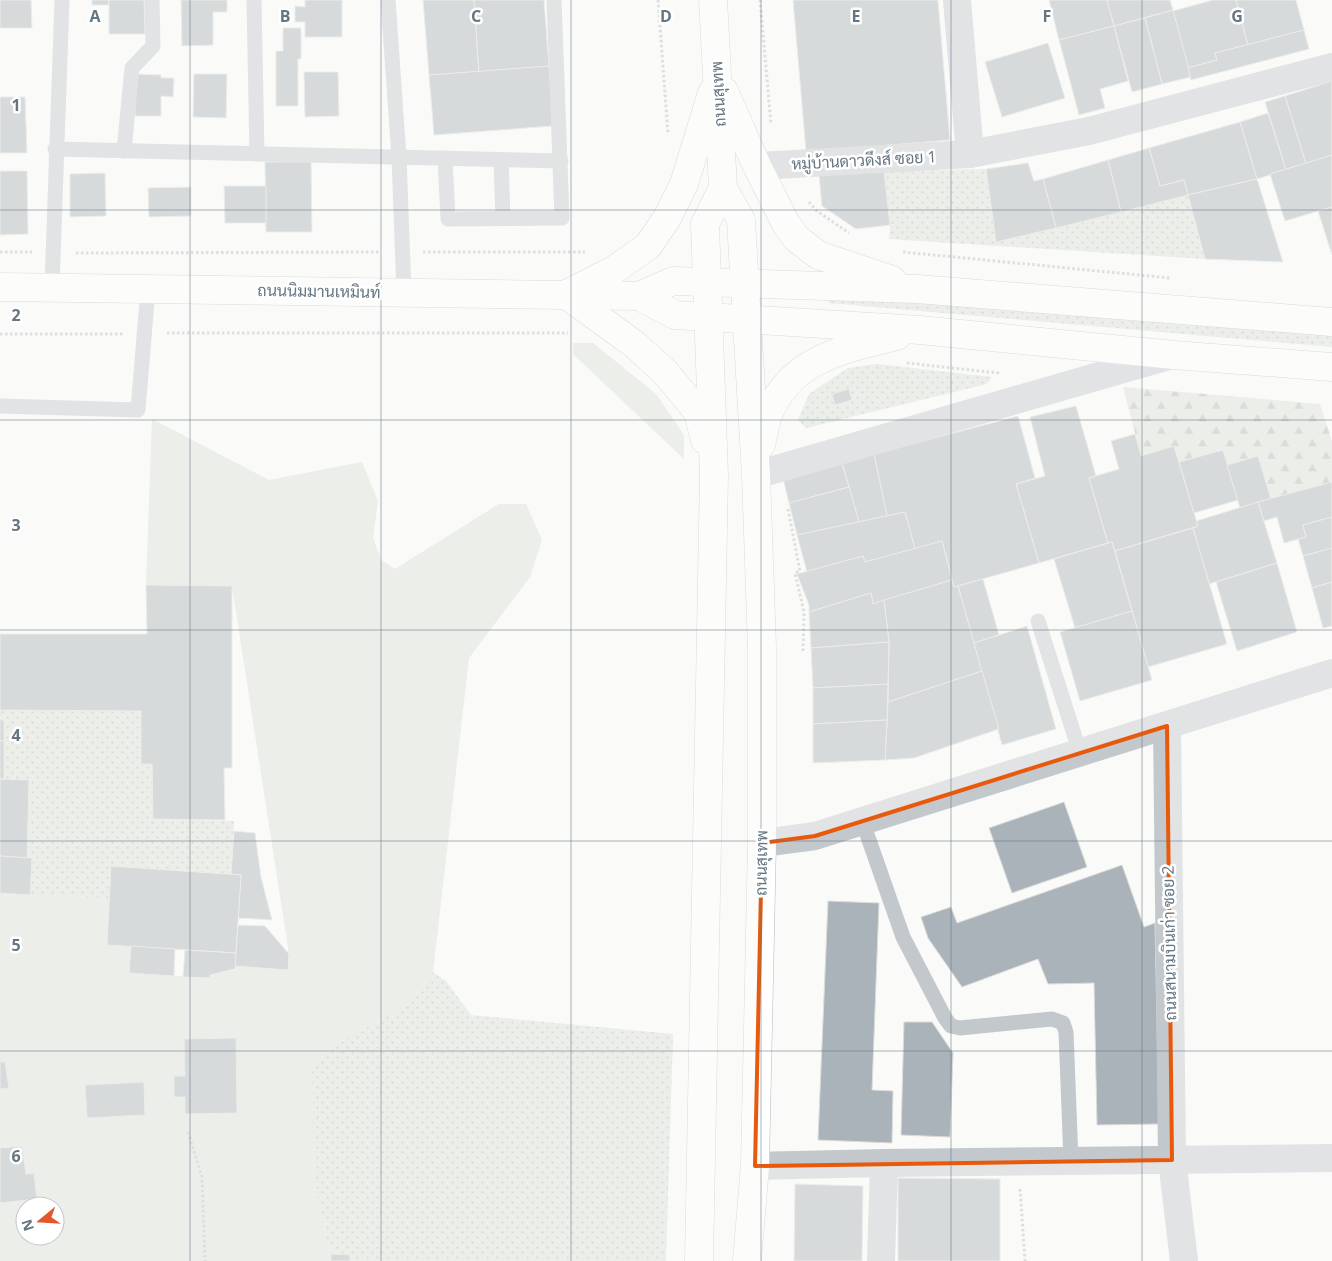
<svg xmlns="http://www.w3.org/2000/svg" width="1332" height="1261" font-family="'Open Sans',Sarabun,sans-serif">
	<defs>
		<pattern id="grass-dots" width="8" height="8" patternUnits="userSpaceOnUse" patternTransform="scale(1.25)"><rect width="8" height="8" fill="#dadfd7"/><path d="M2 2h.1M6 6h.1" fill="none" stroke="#b4b9b4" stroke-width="1.8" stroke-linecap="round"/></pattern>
		<pattern id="forest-firs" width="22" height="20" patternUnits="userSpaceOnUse" patternTransform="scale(1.25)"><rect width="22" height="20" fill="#dadfd7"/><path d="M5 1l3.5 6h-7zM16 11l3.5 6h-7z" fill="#b4b9b4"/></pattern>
	</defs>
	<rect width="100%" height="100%" fill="#fafaf8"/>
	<g fill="url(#grass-dots)">
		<path d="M986,169L996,242L1188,195L1205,259L889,239L890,225L884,171Z"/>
		<path d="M829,293L1332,334V347L829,303Z"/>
		<path d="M877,364L992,377L987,384L806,428L798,420L809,394L848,368Z"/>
		<path d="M0,710L141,711V764H152L153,819L234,821L231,874L111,866L109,899L30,895L32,858H27L29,780L4,779V720H0Z"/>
		<path d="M433,972L446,981L471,1015L673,1034L666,1261H345L327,1240L314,1183L312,1067L339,1042L410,1004Z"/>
	</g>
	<path fill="url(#forest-firs)" d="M1123,387L1320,404L1332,441V482L1271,499L1227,465L1222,450L1179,462L1174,446L1141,456Z"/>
	<g fill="#dadfd7" fill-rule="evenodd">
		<path d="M573,343H593L656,394L684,435V459L573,354Z"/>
		<path d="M152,419L269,480L362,462L378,501L373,537L381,560L395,569L499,504H526L542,540L530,577L469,658L433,972L410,1004L339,1042L312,1067L314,1183L327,1240L345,1261H0V893L109,899L107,944L131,946L129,973L210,978V975L235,970V966L289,954L232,586L146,585ZM25,1206H55V1236H25Z"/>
	</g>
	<g fill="#aab3b9" stroke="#dcdcda">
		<path d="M0,0H31L32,28H0Z"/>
		<rect x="92" y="0" width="17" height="5"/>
		<path d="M109,0H144L145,34H109Z"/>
		<path d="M181,0H227V12H213V45L182,46Z"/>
		<path d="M305,0H342V37H305V22H295V6L305,7Z"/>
		<path d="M423,0H474L479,72L429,75Z"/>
		<path d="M474,0H544L549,66L479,72Z"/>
		<path d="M793,0H938L950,140L806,152Z"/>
		<path d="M1049,0H1107L1114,26L1059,40Z"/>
		<path d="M1107,0H1170L1173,10L1114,26Z"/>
		<path d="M1213,0H1236L1248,45L1215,53L1217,60L1188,68L1173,11Z"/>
		<path d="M1236,0H1296L1304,30L1248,45Z"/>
		<path d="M1173,10L1191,77L1162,84L1145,18Z"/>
		<path d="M1145,18L1162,84L1132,92L1114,26Z"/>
		<path d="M1114,26L1128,81L1100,89L1105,108L1079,115L1059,40Z"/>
		<path d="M283,28H301V59H298V106H276V51H283Z"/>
		<path d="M1304,30L1309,49L1191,80L1188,68L1217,60L1215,53Z"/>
		<path d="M1048,43L1065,98L1002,117L985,62Z"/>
		<path d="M549,66L553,126L434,135L429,75Z"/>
		<path d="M304,72H338L339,116L305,117Z"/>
		<path d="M135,74L161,75V78H174L173,97L161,96V116H135Z"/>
		<path d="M194,74H227L226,118L193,117Z"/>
		<path d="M1332,81V155L1306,164L1285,96Z"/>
		<path d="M1285,96L1306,164L1286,170L1265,102Z"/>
		<path d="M0,97H25L27,153H0Z"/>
		<path d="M1268,113L1286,170L1257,179L1240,122Z"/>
		<path d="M1240,122L1257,179L1188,195L1184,180L1160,186L1149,148Z"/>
		<path d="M1149,148L1160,186L1184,180L1188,195L1121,212L1108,160Z"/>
		<path d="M1332,155V207L1285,221L1270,174Z"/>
		<path d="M1108,160L1121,212L1056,228L1043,179Z"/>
		<path d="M265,162H311L312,232H266Z"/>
		<path d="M1028,163L1034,181L1043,179L1056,228L996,242L986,169Z"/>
		<path d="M0,171H27L28,234L0,235Z"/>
		<path d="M884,171L890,225L856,229L822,206L819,175Z"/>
		<path d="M105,173L106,216L70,217V174Z"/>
		<path d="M1257,179L1283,262L1205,259L1188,195Z"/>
		<path d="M224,186H266V223H225Z"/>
		<path d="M191,187V216L149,217L148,188Z"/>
		<path d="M1332,207V255L1318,211Z"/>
		<path d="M849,389L852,400L835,405L832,394Z"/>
		<path d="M1076,406L1096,476L1089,478L1108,543L1039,563L1016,484L1045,476L1030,417Z"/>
		<path d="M1018,416L1035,478L1016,484L1039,563L954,587L942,541L915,549L905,512L887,516L874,454Z"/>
		<path d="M1135,434L1141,456L1174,446L1198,526L1115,551L1112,542L1108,543L1089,478L1119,469L1111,441Z"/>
		<path d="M1223,450L1238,500L1194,513L1179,462Z"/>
		<path d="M874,454L887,516L859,522L842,463Z"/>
		<path d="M1258,456L1271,499L1240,508L1227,465Z"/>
		<path d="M840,457L849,487L789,503L782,474Z"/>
		<path d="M1332,482V517L1303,525L1306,537L1284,543L1277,517L1264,521L1258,502Z"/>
		<path d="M849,487L859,522L797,535L789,503Z"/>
		<path d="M1258,502L1277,563L1209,584L1193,528L1198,526L1196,521Z"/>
		<path d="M905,512L915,549L865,562L863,556L807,572L797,535Z"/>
		<path d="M1332,517V548L1303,556L1298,539L1306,537L1303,525Z"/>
		<path d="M1193,528L1227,644L1148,667L1115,551Z"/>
		<path d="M942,541L952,580L873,604L871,593L809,612V605L797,574L863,556L865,562Z"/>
		<path d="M1112,542L1132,611L1075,628L1054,559Z"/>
		<path d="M1332,548V582L1312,588L1303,556Z"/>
		<path d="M1277,563L1297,632L1237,651L1216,582Z"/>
		<path d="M983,579L999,635L974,643L958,586Z"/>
		<path d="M952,580L954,587L958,586L982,671L888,702L889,642L884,600Z"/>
		<path d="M1332,582V626L1323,628L1312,588Z"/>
		<path d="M146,585L232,586V768H224L225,820L153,819L152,764H141V711L0,710V634H147Z"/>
		<path d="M871,593L873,604L884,600L889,642L811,648L809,612Z"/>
		<path d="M1132,611L1152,680L1080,701L1060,632Z"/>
		<path d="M1027,626L1056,729L1002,745L974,643Z"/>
		<path d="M889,642L888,684L813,688L811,648Z"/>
		<path d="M982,671L999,729L914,758L885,760L888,702Z"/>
		<path d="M888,684L887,720L813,724V688Z"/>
		<rect x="0" y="720" width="4" height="21"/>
		<path d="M887,720L885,760L813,763V724Z"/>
		<rect x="0" y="741" width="4" height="38"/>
		<path d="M0,779L29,780L27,858L0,856Z"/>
		<path d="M1064,802L1087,867L1012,893L989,828Z"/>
		<path d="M234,831L255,833L261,877L272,920L238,918L241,875L231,874Z"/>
		<path d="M0,856L32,858L30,895L0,893Z"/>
		<path d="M1122,865L1144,927L1155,923L1159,1124L1097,1125L1094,983L1048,984L1038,959L962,987L928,938L921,917L951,907L957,923Z"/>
		<path d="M111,866L241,875L236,953L107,945Z"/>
		<path d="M828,901L879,903L872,1090L893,1091L892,1143L818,1140Z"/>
		<path d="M238,925L265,926L289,954L288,970L235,966Z"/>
		<path d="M131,946L175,949L174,976L129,973Z"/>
		<path d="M185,950L236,953L235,969L210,975V978L183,977Z"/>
		<path d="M904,1022H932L953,1053L950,1137L901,1135Z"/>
		<path d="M236,1038L237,1113L185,1114V1097H174V1076H185L184,1039Z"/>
		<path d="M0,1062H5L9,1088L0,1089Z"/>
		<path d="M144,1082L145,1115L87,1118L85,1085Z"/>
		<path d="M22,1146L26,1174L34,1173L37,1199L0,1203V1148Z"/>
		<path d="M898,1178L1000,1179V1261H898Z"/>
		<path d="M795,1184L863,1186L862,1261H794Z"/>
		<path d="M331,1254L350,1255V1261H331Z"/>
	</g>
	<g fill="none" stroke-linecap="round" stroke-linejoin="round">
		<defs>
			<g id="secondary">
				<path d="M713,0L723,188L741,220L756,475L762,647V843L755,1166L747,1261"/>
				<path d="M724,91L757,166L785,222L796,238L818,255L892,280"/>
				<path d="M0,287L639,296L673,281L917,289L1332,322"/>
				<path d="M569,293L614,270L648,246L667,218L684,184L712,93"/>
				<path d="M565,294L634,344L665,372L698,412L705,440"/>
				<path d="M639,296L675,315L920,330L1174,355L1332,367"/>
				<path d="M761,445C763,436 765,425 768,415C791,358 844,349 897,336"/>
				<path d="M699,1261L714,475L705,224L723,188"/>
			</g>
		</defs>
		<use href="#secondary" stroke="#b3babf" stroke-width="29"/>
		<g stroke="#bbbfc2" stroke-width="3" stroke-dasharray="2.5 2.5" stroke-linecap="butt">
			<path d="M658,0L668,134"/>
			<path d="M760,0L771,124"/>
			<path d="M809,202L817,211L849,233"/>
			<path d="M0,252H32"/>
			<path d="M423,252H585"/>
			<path d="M903,252L1170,278"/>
			<path d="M76,253L380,252"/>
			<path d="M167,333H568"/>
			<path d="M0,334H123"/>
			<path d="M907,363L998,373L999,375"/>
			<path d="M788,509L800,571L795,573L804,612L803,652"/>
			<path d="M188,1132L202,1177L205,1261"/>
			<path d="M1020,1189L1025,1261"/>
		</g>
		<g stroke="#c3c8cc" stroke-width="15">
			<path d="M254,0L257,154"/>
			<path d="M388,0L399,157L404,292"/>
			<path d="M55,149L561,161"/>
			<path d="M124,151L132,68L153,46L152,0"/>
			<path d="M445,158L448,219L562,218L554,0"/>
			<path d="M501,160L503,218"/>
			<path d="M52,287L62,0"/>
			<path d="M0,406L138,410L148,289"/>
			<path d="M1038,621L1080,753"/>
			<path d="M862,820L903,937L945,1018L951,1026L960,1028L1052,1019L1063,1023L1066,1032L1071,1161"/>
		</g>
		<g stroke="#c3c8cc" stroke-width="28">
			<path d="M957,0L970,154"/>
			<path d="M757,166L970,154L1089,131L1332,67"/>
			<path d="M756,475L1172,355"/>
			<path d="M1167,726L1172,1160L1184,1261"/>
			<path d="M762,843L815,836L1332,673"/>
			<path d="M755,1166L884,1163L1332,1158"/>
			<path d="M881,1261L884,1163"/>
		</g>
		<use href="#secondary" stroke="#fff" stroke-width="28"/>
	</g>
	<path d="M0 0H1332V1261H0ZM1167,726L1172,1160L755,1166L762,843L815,836Z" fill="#fafaf8" fill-opacity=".55" fill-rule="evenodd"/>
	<path fill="none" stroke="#e8590c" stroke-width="4" stroke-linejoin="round" d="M1167,726L1172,1160L755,1166L762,843L815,836Z"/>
	<path fill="none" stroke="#657683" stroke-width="1" stroke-opacity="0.55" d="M190,0V1261M381,0V1261M571,0V1261M761,0V1261M951,0V1261M1142,0V1261M0,210H1332M0,420H1332M0,630H1332M0,841H1332M0,1051H1332"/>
	<g text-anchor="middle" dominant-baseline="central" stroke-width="5" stroke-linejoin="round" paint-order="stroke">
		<g font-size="16" fill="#657683" stroke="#fff">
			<text transform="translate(718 94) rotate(-93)">ถนนสุเทพ</text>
			<text transform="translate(864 160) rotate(-3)">หมู่บ้านดาวดึงส์ ซอย 1</text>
			<text transform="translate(319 291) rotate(1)">ถนนนิมมานเหมินท์</text>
			<text transform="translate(761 863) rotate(-89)">ถนนสุเทพ</text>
			<text transform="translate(1169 943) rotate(-91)">ถนนสนามบินเก่า ซอย 2</text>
		</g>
	</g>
	<g font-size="16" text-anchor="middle" font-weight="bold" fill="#657683" stroke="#fff" stroke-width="5" stroke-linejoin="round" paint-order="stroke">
		<text x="95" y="22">A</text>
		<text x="285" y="22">B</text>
		<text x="476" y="22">C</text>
		<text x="666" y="22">D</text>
		<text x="856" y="22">E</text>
		<text x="1047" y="22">F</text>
		<text x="1237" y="22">G</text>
		<text x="16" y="111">1</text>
		<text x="16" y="321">2</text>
		<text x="16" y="531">3</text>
		<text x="16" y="741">4</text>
		<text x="16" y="951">5</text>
		<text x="16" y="1162">6</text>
	</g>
	<g transform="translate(40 1221) rotate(252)"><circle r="24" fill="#ffffff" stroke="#c1c8cd"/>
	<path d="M0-4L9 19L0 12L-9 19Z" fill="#e4572e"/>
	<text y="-8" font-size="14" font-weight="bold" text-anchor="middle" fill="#657683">N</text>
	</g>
</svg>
